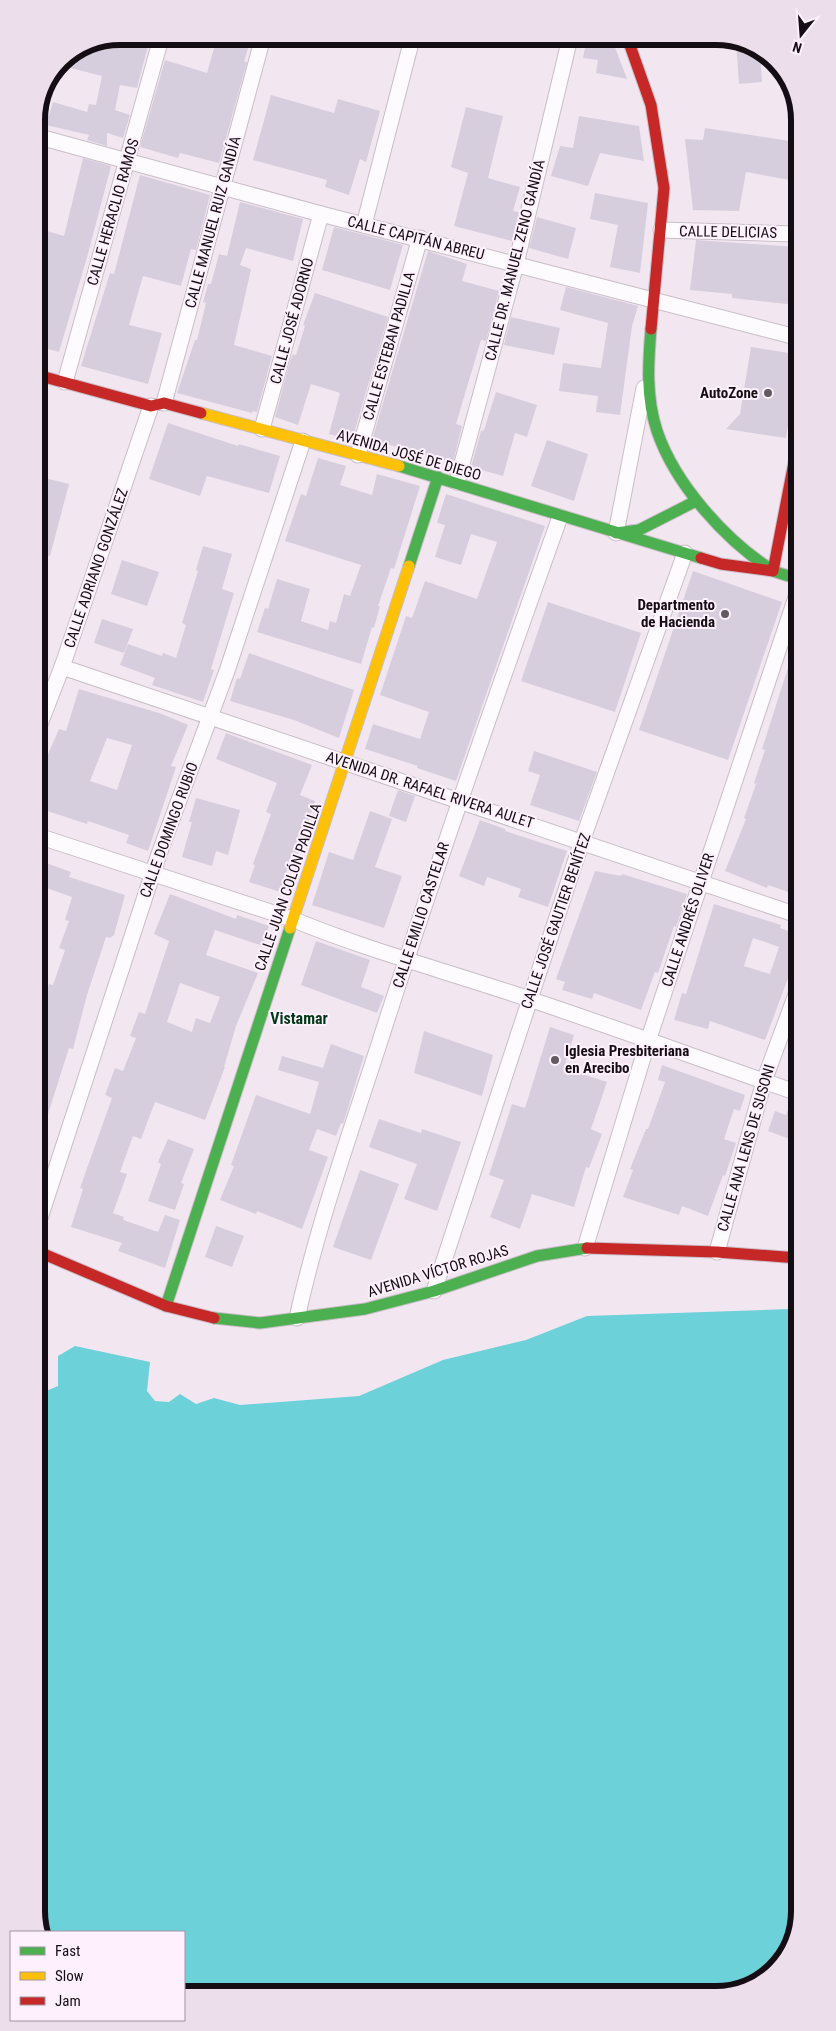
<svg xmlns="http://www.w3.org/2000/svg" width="836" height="2031" font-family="'Roboto Condensed',sans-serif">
	<rect width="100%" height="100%" fill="#f2e6f1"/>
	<path fill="#6cd1d9" d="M790,1309L798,1311L800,1912L783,1962L743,1990L184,1994V1932H41L39,1374L46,1391L58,1386V1356L75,1346L150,1362L147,1391L155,1401L169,1402L180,1394L196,1404L214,1398L240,1405L359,1396L443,1360L526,1340L587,1316Z"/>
	<g fill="#d7cedd" fill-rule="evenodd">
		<path d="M613,37V42L627,79L596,73L598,60L583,58L587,38Z"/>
		<path d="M216,41H250L244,62H247L219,163L180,153L178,158L140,147L165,60L207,73Z"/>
		<path d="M88,42H149L137,88L120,85L115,110L130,115L123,138L107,133V146L87,140L89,135L46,125L53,102L87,112L89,104L96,105L102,76L59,65L61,60Z"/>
		<path d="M736,42L760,51L762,82L739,84Z"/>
		<path d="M271,95L334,113L338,99L380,111L366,162L360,159L349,195L325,187L327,180L253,160Z"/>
		<path d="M466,107L503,116L488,178L520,187L513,211L519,212L512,241L454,226L468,173L451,167Z"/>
		<path d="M579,116L639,126L644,161L600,153L588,186L551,176L560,146L573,148Z"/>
		<path d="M705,128L796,142V181L746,172L739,211L693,210L685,139L703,140Z"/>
		<path d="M83,158L111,166L88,254L59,352L37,346V228L64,236Z"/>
		<path d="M140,175L210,195L196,250L191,249L181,286L143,276L129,325L162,333L148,384L81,366L110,273L114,274Z"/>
		<path d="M595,193L648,203L640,273L610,267L618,225L590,219Z"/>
		<path d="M240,202L303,219L293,261L246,248L240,265L251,269L234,345L272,356L257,412L253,411L252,413L177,393L195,340H197L206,303L203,302L208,284H211L219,254L227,256Z"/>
		<path d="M537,217L576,228L568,259L529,248Z"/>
		<path d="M334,227L403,245L390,290L322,270Z"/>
		<path d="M696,240L796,247V305L732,298V294L690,290Z"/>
		<path d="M428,251L467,264L462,281L499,291L486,341L481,340L456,424L462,426L453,463L372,440Z"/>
		<path d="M566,287L638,306L632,326L620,415L596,412L598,396L559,391L563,363L601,368L608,323L560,310Z"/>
		<path d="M315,293L388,317L352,440L329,434L340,393L311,384L298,425L275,417L290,361L293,354L296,355L305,326L303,325Z"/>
		<path d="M511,317L560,328L554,355L504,345Z"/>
		<path d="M751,347L796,354V373L786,438L726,429L740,414Z"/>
		<path d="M496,392L537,405L527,437L515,433L503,476L471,467L481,431L484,430Z"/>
		<path d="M168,423L238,446L239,444L280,456L269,493L207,476L200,496L149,479Z"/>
		<path d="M547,440L588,454L574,501L531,486Z"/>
		<path d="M318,458L346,466L340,485L372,495L377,474L420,486L394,569L391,568L378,606H380L374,628L372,627L361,664L257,632L265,608L268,609L277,579L310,589L301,621L328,630L330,621L336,623L344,594L350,596L361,565L285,541L301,494L306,496Z"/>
		<path d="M37,476L69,484L50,556L37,553Z"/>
		<path d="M446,494L545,526L456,781L417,768L418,766L365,749L373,724L420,739L429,712L380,695L406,616L412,618L425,581L477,599L497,542L471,534L461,565L435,557L445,525L437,523Z"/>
		<path d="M203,546L232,554L222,589L234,593L211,669L214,670L203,702L152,685L155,678L120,665L128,644L162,656L163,653L176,658L186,625L182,623L198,571L196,570Z"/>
		<path d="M122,560L159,572L147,606L111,594Z"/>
		<path d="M693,571L782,602L728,760L639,730Z"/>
		<path d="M548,602L641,633L615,712L521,681Z"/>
		<path d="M102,619L133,629L124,653L94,643Z"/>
		<path d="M794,649H797V786L789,809L797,812V895L768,885L767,888L725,871L746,819L744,818L756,784L754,783L765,750L762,749Z"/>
		<path d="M249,653L354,690L339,738L294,720L230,701L237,678L240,679Z"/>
		<path d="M79,689L162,714L188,725L171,766L176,767L148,851L126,843L129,835L88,821L87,824L38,808V781L42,768L59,729L66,731ZM107,738L132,745L117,790L90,781Z"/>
		<path d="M226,733L312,765L300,795L315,801L298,854L293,852L280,892L249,882L255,865L253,864L271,814L266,812L277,783L216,759Z"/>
		<path d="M534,751L597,772L579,821L530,805L540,775L528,771Z"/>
		<path d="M398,790L415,796L406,822L389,816Z"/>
		<path d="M196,798L240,810L228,855L216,851L212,866L182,857L192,822H189Z"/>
		<path d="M370,811L392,819L375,867L402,876L384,928L312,905L329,852L353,860Z"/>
		<path d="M480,820L505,829V831L567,851L548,907L518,897L521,889L487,877L484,886L459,876Z"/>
		<path d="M38,860L71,872L69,877L125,895L114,935L110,938L106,937L87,995L73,1049L69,1048L41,1136L39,1135L38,1017L49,984L53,985L65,950L59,948L69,921L65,920L72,897L38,885Z"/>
		<path d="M595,871L621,876L622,874L687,894L676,927L674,926L658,973L655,972L641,1010L594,993L592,999L562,990L565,982L556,979Z"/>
		<path d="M170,894L236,919L237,915L269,926L263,946L215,930L206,955L258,973L236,1026L224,1067H225L205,1120L155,1102L141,1139L133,1136L120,1172L127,1174L113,1213L124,1217L123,1220L158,1232L165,1215L180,1220L165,1268L118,1251L122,1243L71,1227L83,1189L80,1188L112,1098L105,1095L115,1068L123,1071L136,1038L130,1036L139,1012L145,1014L169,941L154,934ZM180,983L220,997L210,1023L196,1018L192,1032L167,1022Z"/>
		<path d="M714,904L781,925L780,928L797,934V954L765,1040L710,1021L708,1029L674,1020L682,993L686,994ZM753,938L779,947L770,974L744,966Z"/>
		<path d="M316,941L370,960L361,987L384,996L377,1013L301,985Z"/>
		<path d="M550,1027L574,1035L564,1068L607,1082L591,1129L602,1134L589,1168L586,1167L574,1207L532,1194L520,1229L490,1217L504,1180L489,1175L512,1104L525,1108Z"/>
		<path d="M424,1031L493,1055L482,1096L414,1073Z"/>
		<path d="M331,1044L364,1056L343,1124L341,1123L336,1136L317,1129L309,1150L328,1157L302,1229L257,1211L256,1214L220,1200L234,1166L231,1165L256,1095L310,1114L319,1082L278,1070L282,1056L323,1068Z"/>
		<path d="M662,1065L745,1095L740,1111L734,1109L724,1139L736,1143L725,1176L723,1175L708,1216L682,1206L679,1215L623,1197L633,1170L630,1169L646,1129H648L665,1082L658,1080Z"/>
		<path d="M791,1101L798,1102V1142L768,1131L775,1111L786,1115Z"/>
		<path d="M379,1119L421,1133L422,1129L461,1142L437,1211L404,1199L417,1164L369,1147Z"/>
		<path d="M168,1139L194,1149L181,1183L184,1184L175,1210L148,1201L161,1164L158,1162Z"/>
		<path d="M360,1170L399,1184L371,1260L333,1247Z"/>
		<path d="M216,1226L244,1236L232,1267L205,1257Z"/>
	</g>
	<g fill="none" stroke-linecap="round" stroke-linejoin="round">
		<defs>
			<g id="street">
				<path d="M36,115L37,113"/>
				<path d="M36,136L321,214L796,337"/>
				<path d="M364,225L412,39"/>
				<path d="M661,230L796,234"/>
				<path d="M65,382L160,42"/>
				<path d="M164,403L262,41"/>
				<path d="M262,429L321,214"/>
				<path d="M358,455L420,238"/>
				<path d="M457,482L516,264L570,38"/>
				<path d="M616,533L644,388"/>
				<path d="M62,667L797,915"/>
				<path d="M38,729L62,667L151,406"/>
				<path d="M38,836L292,919C369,951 450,972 529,999C619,1029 708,1062 798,1093"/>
				<path d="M39,1221L159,854L227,671L303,441"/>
				<path d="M585,1248L648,1041L797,594"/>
				<path d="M717,1252L764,1081L798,989"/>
				<path d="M434,1291L582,841L685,553"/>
				<path d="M297,1318C318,1223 351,1131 381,1038C437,863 498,690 560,517"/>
			</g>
			<g id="fast">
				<path d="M651,329C648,364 646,397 657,431C675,484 725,540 772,570C779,574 789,576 797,578"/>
				<path d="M399,466L701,558"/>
				<path d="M616,533L639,530L696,501"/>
				<path d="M409,566L438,477"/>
				<path d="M166,1306L290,928"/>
				<path d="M214,1318L260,1323L365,1309L434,1291L537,1256L587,1248"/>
			</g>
			<g id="slow">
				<path d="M201,413L399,466"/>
				<path d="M290,928L409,566"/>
			</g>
			<g id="jam">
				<path d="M627,37L651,105L664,188L651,329"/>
				<path d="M37,375L151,406L164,403L201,413"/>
				<path d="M701,558L721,564L773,571L796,452"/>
				<path d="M587,1248L717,1252L798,1258"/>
				<path d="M39,1252L166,1306L214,1318"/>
			</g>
		</defs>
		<use href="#street" stroke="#c9bec7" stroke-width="17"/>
		<use href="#fast" stroke="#c9bec7" stroke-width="13"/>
		<use href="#slow" stroke="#c9bec7" stroke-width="13"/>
		<use href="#jam" stroke="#c9bec7" stroke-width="13"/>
		<use href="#street" stroke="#fdfbfd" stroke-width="15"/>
		<use href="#fast" stroke="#4caf50" stroke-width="11"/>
		<use href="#slow" stroke="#ffc107" stroke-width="11"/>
		<use href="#jam" stroke="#c62828" stroke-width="11"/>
	</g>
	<g fill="#625961" stroke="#fff0fd" stroke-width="2">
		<circle cx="768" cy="393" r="5"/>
		<circle cx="725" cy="614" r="5"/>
		<circle cx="555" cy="1060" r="5"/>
	</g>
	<g text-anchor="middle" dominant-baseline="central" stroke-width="4" stroke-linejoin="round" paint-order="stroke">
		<g font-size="15" fill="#150d14" stroke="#fff0fd">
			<text transform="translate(113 212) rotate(-74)">CALLE HERACLIO RAMOS</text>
			<text transform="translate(213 222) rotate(-75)">CALLE MANUEL RUIZ GANDÍA</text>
			<text transform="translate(728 232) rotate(1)">CALLE DELICIAS</text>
			<text transform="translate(416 238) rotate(14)">CALLE CAPITÁN ABREU</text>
			<text transform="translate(515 260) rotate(-76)">CALLE DR. MANUEL ZENO GANDÍA</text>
			<text transform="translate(292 321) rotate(-75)">CALLE JOSÉ ADORNO</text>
			<text transform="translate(389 346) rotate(-74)">CALLE ESTEBAN PADILLA</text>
			<text transform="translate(409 455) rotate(16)">AVENIDA JOSÉ DE DIEGO</text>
			<text transform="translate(96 568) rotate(-71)">CALLE ADRIANO GONZÁLEZ</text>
			<text transform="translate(430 790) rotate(18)">AVENIDA DR. RAFAEL RIVERA AULET</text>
			<text transform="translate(169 830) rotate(-70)">CALLE DOMINGO RUBIO</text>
			<text transform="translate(288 887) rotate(-71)">CALLE JUAN COLÓN PADILLA</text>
			<text transform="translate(421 915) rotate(-72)">CALLE EMILIO CASTELAR</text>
			<text transform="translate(688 920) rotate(-72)">CALLE ANDRÉS OLIVER</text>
			<text transform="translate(556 921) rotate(-71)">CALLE JOSÉ GAUTIER BENÍTEZ</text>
			<text transform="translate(746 1148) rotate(-74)">CALLE ANA LENS DE SUSONI</text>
			<text transform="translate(438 1271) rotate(-17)">AVENIDA VÍCTOR ROJAS</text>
		</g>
		<g font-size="15" font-weight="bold" fill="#150d14" stroke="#fff0fd" text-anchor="end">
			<text x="758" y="393">AutoZone</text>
			<text x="715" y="605">Departmento<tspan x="715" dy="17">de Hacienda</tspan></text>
			<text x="565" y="1051" text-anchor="start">Iglesia Presbiteriana<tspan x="565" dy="17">en Arecibo</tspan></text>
		</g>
		<g font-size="16" font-weight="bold" fill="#003716" stroke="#fff0fd">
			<text x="299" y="1018">Vistamar</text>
		</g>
	</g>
	<path d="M0 0H836V2031H0ZM120 45H716A75 75 0 0 1 791 120V1911A75 75 0 0 1 716 1986H120A75 75 0 0 1 45 1911V120A75 75 0 0 1 120 45Z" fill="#ecdeea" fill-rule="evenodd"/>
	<path fill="none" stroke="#150d14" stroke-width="6" d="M120 45H716A75 75 0 0 1 791 120V1911A75 75 0 0 1 716 1986H120A75 75 0 0 1 45 1911V120A75 75 0 0 1 120 45Z"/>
	<rect x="10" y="1931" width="175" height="90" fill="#fff0fd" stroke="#a195a0"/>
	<rect x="20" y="1947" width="25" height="8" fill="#4caf50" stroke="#a195a0"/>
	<text x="55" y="1956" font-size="15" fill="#150d14">Fast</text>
	<rect x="20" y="1972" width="25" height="8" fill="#ffc107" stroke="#a195a0"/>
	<text x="55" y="1981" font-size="15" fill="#150d14">Slow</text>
	<rect x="20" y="1997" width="25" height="8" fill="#c62828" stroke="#a195a0"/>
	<text x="55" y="2006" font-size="15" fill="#150d14">Jam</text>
	<g transform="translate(801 35) rotate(197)" stroke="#fff0fd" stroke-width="4" paint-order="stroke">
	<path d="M0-4L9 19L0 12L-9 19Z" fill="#150d14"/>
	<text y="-8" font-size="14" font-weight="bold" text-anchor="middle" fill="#150d14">N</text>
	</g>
</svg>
